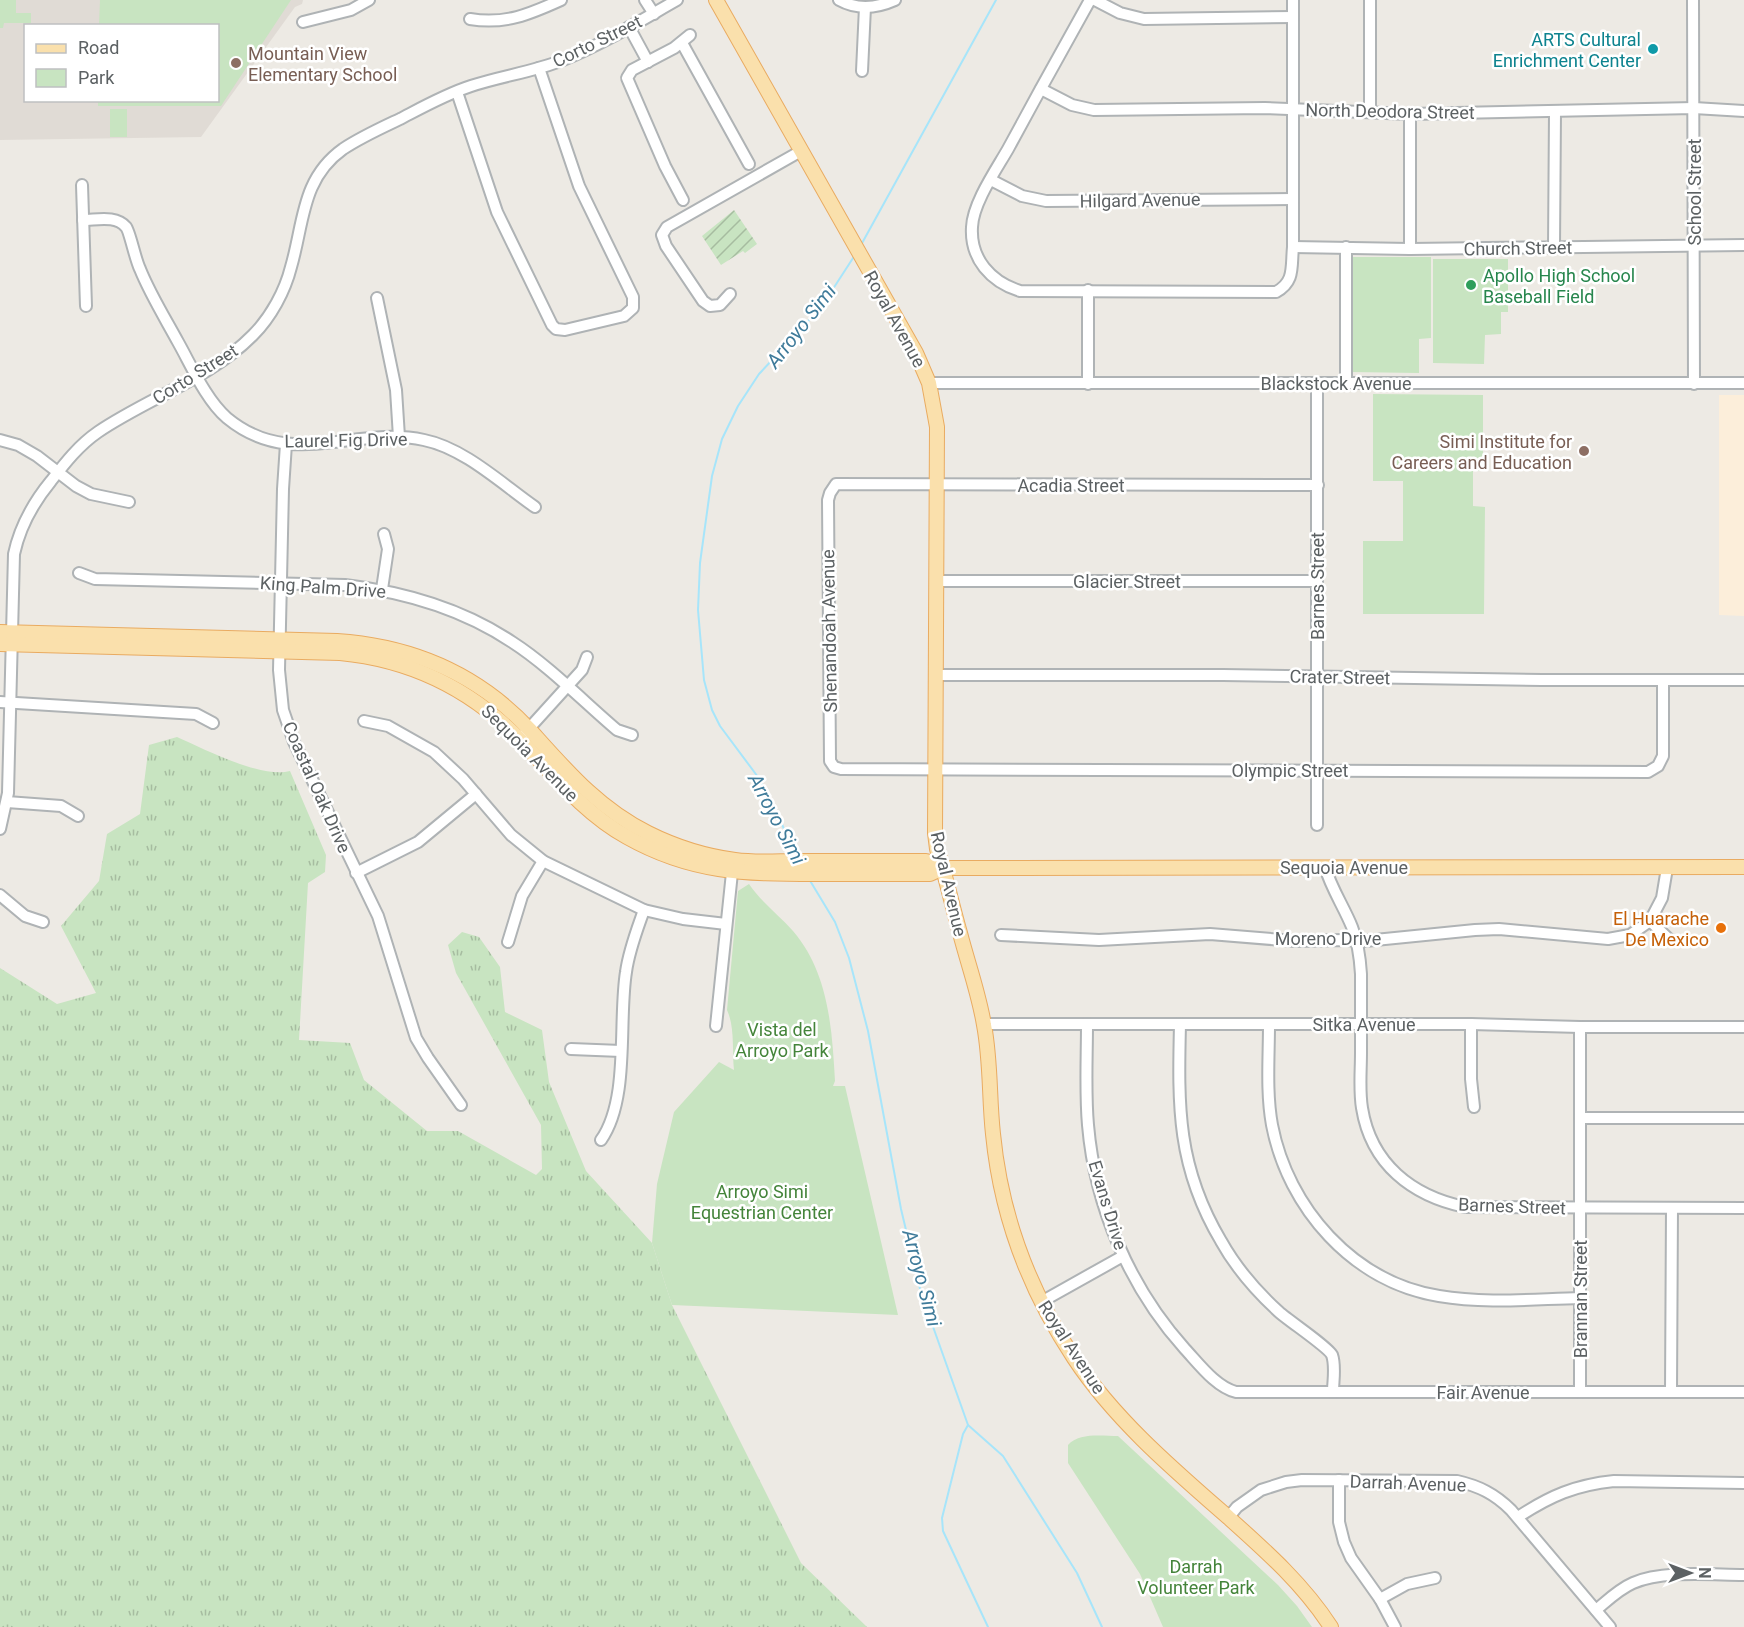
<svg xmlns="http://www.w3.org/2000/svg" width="1744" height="1627" font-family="Roboto,sans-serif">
	<defs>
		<pattern id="grass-tufts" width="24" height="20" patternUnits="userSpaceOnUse" patternTransform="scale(1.5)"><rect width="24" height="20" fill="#c8e4c1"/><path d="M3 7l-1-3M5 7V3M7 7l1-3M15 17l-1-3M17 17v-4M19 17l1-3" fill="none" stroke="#a6bca0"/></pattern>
		<pattern id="garden-furrows" width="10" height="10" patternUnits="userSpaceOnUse" patternTransform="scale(1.5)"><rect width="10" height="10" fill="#c8e4c1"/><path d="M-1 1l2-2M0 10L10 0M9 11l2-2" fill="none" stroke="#a6bca0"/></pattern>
	</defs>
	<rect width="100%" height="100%" fill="#edeae4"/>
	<path fill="#fceeda" d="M1719,395H1744V616L1719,615Z"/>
	<path fill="#e0dbd5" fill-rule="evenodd" d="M0,0H303L302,4L295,7L201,137L0,140ZM26,26H218V100H26Z"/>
	<path fill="url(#grass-tufts)" d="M177,737C204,749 262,779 290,771L326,855L325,872L308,883L299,1040L350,1043L364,1080L427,1131H458L536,1175L542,1169L541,1125L456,973L448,945L462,932L479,937L500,967L505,1012L542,1030L549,1082L586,1171L652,1243L672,1305L801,1563L867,1627H0V968L57,1004L96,993L61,926L99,881L107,834L140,814L149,745Z"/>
	<g fill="#c8e4c1">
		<path d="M0,0H16V13H31V23H4L3,28H0Z"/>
		<path d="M100,0H291L221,106H98V100H218V26L99,25Z"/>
		<rect x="110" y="109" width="17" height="28"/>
		<path d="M1351,257H1431V338L1419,339V373L1350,372Z"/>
		<path d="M1433,259H1508V312H1501V334L1485,335L1484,364L1433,363Z"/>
		<path d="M1373,394L1483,395V471H1473V506L1485,507L1484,614H1363V541H1403V481H1373Z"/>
		<path d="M749,884C761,902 779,915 793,931C829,973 832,1029 835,1081L833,1086H845L898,1315L672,1305L652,1243L657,1184L674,1112L719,1062L734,1070C732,1051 735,1027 727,1010L738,891Z"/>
		<path d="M1118,1436L1278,1585L1297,1606L1312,1627H1163L1140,1574L1068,1463V1445C1079,1432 1103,1436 1118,1436Z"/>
	</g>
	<path fill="url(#garden-furrows)" d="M734,210L757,244L745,253L743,251L721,265L702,236Z"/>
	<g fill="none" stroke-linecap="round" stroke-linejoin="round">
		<g stroke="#a7e5fa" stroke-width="2">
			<path d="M861,245L996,0"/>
			<path d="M796,856L773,804L758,777L720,726L712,710L704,680L698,610L700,563L712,476L722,439L738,406L759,374L806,324L831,292L855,255"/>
			<path d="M809,879L835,922L849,958L868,1031L901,1209L921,1293L968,1425L1003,1456L1077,1573L1102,1627"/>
			<path d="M968,1425L963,1434L942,1518L943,1531L988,1627"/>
		</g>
		<defs>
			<g id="minor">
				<path d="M645,0L654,14"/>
				<path d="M839,0C857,10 877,8 895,0"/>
				<path d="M1090,0C1062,50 1035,99 1008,149C996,170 973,203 972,227C970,259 991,282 1020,291L1276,292C1295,282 1291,267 1293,247V0"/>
				<path d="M1095,0L1120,13L1144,19L1293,17"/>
				<path d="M1693,0L1694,384"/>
				<path d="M470,19C505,25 530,14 561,0"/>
				<path d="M303,22L351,10L369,0"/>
				<path d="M629,27L648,62"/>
				<path d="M682,43L749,164"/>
				<path d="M862,71L865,7"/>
				<path d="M1041,89L1072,105L1094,110L1265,108L1410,114L1694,108L1744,111"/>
				<path d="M457,92L497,212L552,325L556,329L565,330L624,316L633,308V297L579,186L539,68"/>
				<path d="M1370,111V0"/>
				<path d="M1410,114V249"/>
				<path d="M991,180L1022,196L1046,201L1293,199"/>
				<path d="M82,185L86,306"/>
				<path d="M683,200L665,166L627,78L632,70L674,48L690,35"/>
				<path d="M83,220C97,220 116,215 126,227C130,232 135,259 140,269C150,294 165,318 178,342C191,365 206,400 227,418C291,471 354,425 424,440C464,448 502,484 535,507"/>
				<path d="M1293,247L1410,249L1744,245"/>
				<path d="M1346,247V383"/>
				<path d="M1554,247L1555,112"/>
				<path d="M1088,290V384"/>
				<path d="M730,294L720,305L710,306L703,301L666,246L662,235L667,227L801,151"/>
				<path d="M377,298L396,390L399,437"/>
				<path d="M929,383H1744"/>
				<path d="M1317,383V825"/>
				<path d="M0,440L18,445L37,456L76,486L91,494L129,502"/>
				<path d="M286,444L283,489L279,670L283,710L294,742L378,916L416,1038L428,1058L461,1105"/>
				<path d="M1318,485L836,484L830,493L828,500L830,761L834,767L841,769L1648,772L1658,766L1663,756V680"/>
				<path d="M79,573L95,579L345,585C405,592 461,608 512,642C548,665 584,702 617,730L632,735"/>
				<path d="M936,581H1317"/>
				<path d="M382,589L388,549L384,534"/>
				<path d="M937,675H1223L1542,680H1744"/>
				<path d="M0,702L196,714L213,723"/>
				<path d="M364,721L388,726L434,752L463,779L511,835L543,861L644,910L683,919L726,924"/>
				<path d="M524,734L582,670L587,657"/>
				<path d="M7,802L61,806L78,816"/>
				<path d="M0,829L8,793L14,554C20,526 33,503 51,481C65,463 79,445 98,432C148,398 211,378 253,335C271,317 285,291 291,267C304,223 301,179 343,149C361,137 381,128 400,119C423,107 446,94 471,86C501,76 533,72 563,60C603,44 640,21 677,0"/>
				<path d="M1325,867C1331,888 1344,907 1352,927C1358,942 1360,958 1361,974C1361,1000 1361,1026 1361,1053C1361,1071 1359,1090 1362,1108C1371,1164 1412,1196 1465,1207L1744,1208"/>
				<path d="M356,873L418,842L476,794"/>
				<path d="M0,895L25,916L43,922"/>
				<path d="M1650,921L1671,941"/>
				<path d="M1001,935L1099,940L1210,934L1295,941L1345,940L1365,941L1475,930L1499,929L1608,939L1630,935L1650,921L1662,898L1667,868"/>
				<path d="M508,942L522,896L543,861"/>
				<path d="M984,1024H1471L1580,1027H1744"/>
				<path d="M1087,1024C1087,1058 1085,1092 1088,1125C1095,1207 1130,1288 1185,1349C1199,1364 1216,1387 1236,1392H1744"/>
				<path d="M1180,1024C1178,1107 1177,1167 1221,1241C1236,1268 1256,1291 1279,1312C1289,1321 1328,1347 1332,1355C1336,1366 1333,1381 1333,1392"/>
				<path d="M1471,1024V1079L1474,1107"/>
				<path d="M1269,1025C1269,1057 1266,1092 1272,1125C1288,1208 1353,1282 1439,1296C1485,1304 1534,1299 1580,1298"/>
				<path d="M716,1026L733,863"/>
				<path d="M1580,1027V1392"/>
				<path d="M571,1049L621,1051"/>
				<path d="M1580,1118H1744"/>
				<path d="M601,1140C630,1099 618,1021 626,972C629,950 637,930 644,910"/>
				<path d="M1041,1302L1123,1256"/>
				<path d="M1671,1392L1672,1208"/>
				<path d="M1339,1480V1522L1344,1542L1351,1558L1380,1599L1395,1627"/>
				<path d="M1518,1517C1550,1496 1575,1485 1614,1481L1744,1483"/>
				<path d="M1228,1518L1237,1507L1261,1490L1286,1482L1302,1480L1457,1481C1479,1486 1495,1494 1511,1510L1610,1627"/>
				<path d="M1380,1599L1407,1584L1435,1578"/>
				<path d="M1596,1610C1608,1600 1619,1589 1633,1583C1663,1570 1711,1575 1744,1575"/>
			</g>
			<g id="major">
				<path d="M716,0L916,353L929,383L937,427L935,833L937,849C946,877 952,905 960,933C968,964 979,994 984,1025C991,1062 989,1098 993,1134C1001,1216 1029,1290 1074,1358C1115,1420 1174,1470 1229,1518C1267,1552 1303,1584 1331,1627"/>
				<path d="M0,632L337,641C411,646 478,674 530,730C566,770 599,809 648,833C676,847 705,856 735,860C756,863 778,861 799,861C841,861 883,861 926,861L943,868L1744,867"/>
				<path d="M0,644L340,653C414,660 476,692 526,746C557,779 587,815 627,837C691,873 745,874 816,874C854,874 892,874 930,874L943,868"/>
			</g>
		</defs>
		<use href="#minor" stroke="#afb3b5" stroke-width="14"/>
		<use href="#major" stroke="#e9ab61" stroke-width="16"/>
		<use href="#minor" stroke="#fff" stroke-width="10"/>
		<use href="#major" stroke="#fae0ac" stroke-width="14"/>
	</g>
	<circle fill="#0f9aa8" stroke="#fff" stroke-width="2" cx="1653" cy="49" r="6"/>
	<g fill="#8d6e63" stroke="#fff" stroke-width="2">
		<circle cx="236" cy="63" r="6"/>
		<circle cx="1584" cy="451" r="6"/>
	</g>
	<circle fill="#2e9e5b" stroke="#fff" stroke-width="2" cx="1471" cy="285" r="6"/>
	<circle fill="#e8710a" stroke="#fff" stroke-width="2" cx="1721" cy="928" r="6"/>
	<g text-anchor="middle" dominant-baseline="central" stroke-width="5" stroke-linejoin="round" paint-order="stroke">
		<g font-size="18" fill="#0d838f" stroke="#fff" text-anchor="end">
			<text x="1641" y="39">ARTS Cultural<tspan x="1641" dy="21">Enrichment Center</tspan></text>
		</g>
		<g font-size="18" fill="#5c6163" stroke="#fff">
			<text transform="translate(597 41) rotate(-26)">Corto Street</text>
			<text transform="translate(1390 111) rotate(1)">North Deodora Street</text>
			<text transform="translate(1694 192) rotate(-90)">School Street</text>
			<text transform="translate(1140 200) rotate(-1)">Hilgard Avenue</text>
			<text transform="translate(1518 248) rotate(-1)">Church Street</text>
			<text transform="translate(895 319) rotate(61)">Royal Avenue</text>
			<text transform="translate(195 374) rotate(-32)">Corto Street</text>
			<text x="1336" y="383">Blackstock Avenue</text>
			<text transform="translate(346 440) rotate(-1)">Laurel Fig Drive</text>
			<text x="1071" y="485">Acadia Street</text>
			<text x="1127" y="581">Glacier Street</text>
			<text transform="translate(1317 586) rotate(-90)">Barnes Street</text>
			<text transform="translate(323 587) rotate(4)">King Palm Drive</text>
			<text transform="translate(829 631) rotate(-91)">Shenandoah Avenue</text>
			<text transform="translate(1340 677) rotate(1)">Crater Street</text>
			<text transform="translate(530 753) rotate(45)">Sequoia Avenue</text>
			<text x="1290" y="770">Olympic Street</text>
			<text transform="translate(317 787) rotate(66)">Coastal Oak Drive</text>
			<text x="1344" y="867">Sequoia Avenue</text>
			<text transform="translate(949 884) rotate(77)">Royal Avenue</text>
			<text x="1328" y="938">Moreno Drive</text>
			<text x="1364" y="1024">Sitka Avenue</text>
			<text transform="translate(1108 1205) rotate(73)">Evans Drive</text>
			<text transform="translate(1512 1206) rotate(2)">Barnes Street</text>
			<text transform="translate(1580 1299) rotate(-90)">Brannan Street</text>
			<text transform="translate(1072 1347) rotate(57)">Royal Avenue</text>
			<text x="1483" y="1392">Fair Avenue</text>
			<text transform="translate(1408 1483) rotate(2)">Darrah Avenue</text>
		</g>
		<g font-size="18" fill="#785e54" stroke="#fff" text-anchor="start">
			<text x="248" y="53">Mountain View<tspan x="248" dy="21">Elementary School</tspan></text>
			<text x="1572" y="441" text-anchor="end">Simi Institute for<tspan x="1572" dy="21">Careers and Education</tspan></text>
		</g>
		<g font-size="18" fill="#27864d" stroke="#fff" text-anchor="start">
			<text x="1483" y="275">Apollo High School<tspan x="1483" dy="21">Baseball Field</tspan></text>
		</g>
		<g font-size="18" fill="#c56008" stroke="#fff" text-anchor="end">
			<text x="1709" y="918">El Huarache<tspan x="1709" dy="21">De Mexico</tspan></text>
		</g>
		<g font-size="18" fill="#44843a" stroke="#fff">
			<text x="782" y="1029">Vista del<tspan x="782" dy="21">Arroyo Park</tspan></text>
			<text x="762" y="1191">Arroyo Simi<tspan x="762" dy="21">Equestrian Center</tspan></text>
			<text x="1196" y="1566">Darrah<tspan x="1196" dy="21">Volunteer Park</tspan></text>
		</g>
		<g font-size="20" font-style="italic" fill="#3f7b9a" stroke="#fff">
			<text transform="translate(801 326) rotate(-52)">Arroyo Simi</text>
			<text transform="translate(777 819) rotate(62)">Arroyo Simi</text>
			<text transform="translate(922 1278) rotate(75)">Arroyo Simi</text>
		</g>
	</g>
	<rect x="24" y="24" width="195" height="78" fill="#ffffff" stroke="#bec0c1" stroke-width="1.5"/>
	<rect x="36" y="44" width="30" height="9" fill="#fae0ac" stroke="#bec0c1" stroke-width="1.5"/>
	<text x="78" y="54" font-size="18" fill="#5c6163">Road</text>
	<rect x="36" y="69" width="30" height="18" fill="#c8e4c1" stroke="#bec0c1" stroke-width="1.5"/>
	<text x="78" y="84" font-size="18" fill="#5c6163">Park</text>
	<g transform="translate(1690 1573) rotate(90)" stroke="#ffffff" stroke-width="4.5" paint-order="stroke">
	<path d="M0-4.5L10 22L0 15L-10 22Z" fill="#5c6163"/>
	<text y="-9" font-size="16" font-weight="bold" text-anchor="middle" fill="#5c6163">N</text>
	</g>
</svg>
